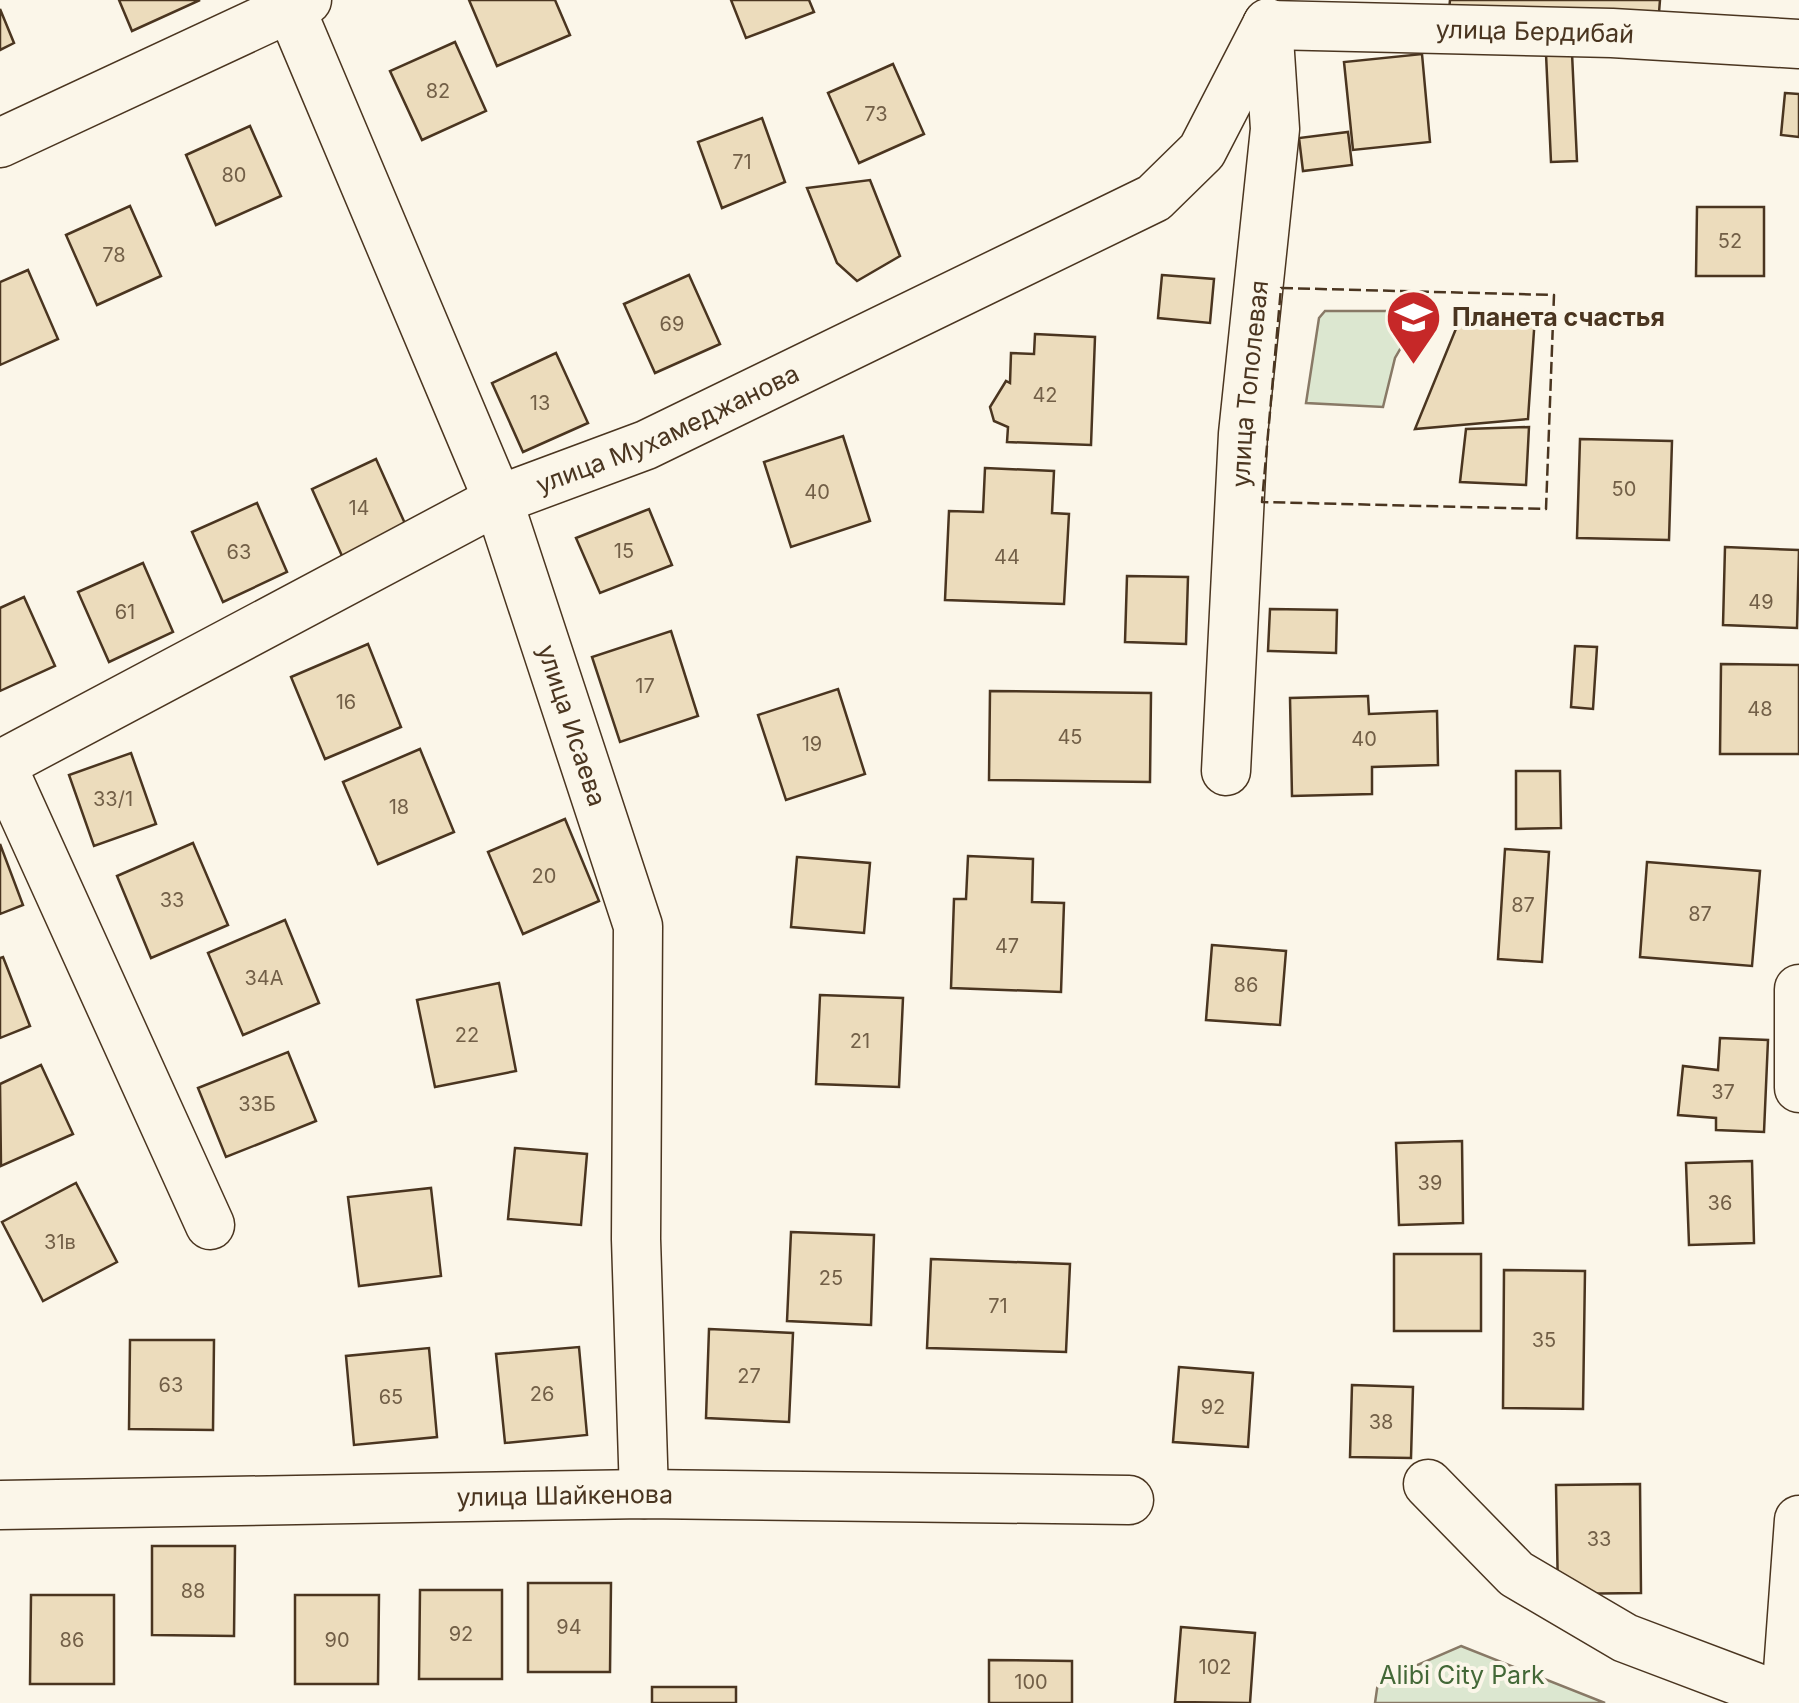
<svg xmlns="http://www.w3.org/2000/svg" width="1799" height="1703" font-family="Inter,sans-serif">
	<rect width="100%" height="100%" fill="#fbf6e9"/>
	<g fill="#dce7d0" stroke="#887966" stroke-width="2.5">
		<path d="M1325,311H1414L1410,332L1395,358L1383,407L1306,403L1319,318Z"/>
		<path d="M1461,1646L1605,1703H1375L1378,1682Z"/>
	</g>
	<g fill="#ecdcbc" stroke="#4a3520" stroke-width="2.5">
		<path d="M119,0H200L132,31Z"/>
		<path d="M469,0H555L570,35L497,66Z"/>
		<path d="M731,0H809L814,12L746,38Z"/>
		<path d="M1450,0H1660L1658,25L1449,11Z"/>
		<path d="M0,9L14,43L0,50Z"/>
		<path d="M455,42L486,111L422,140L390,71Z"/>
		<path d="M1572,53L1577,161L1551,162L1546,54Z"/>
		<path d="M1422,54L1430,142L1353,150L1344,62Z"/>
		<path d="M893,64L924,134L859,163L828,93Z"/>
		<path d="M1785,93L1799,94V137L1781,135Z"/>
		<path d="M762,118L785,182L722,208L698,142Z"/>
		<path d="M250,126L281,196L216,225L186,155Z"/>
		<path d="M1348,132L1352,165L1303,171L1299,138Z"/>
		<path d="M870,180L900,256L857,281L837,263L807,188Z"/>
		<path d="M130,206L161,276L97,305L66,235Z"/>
		<path d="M1697,207H1764V276H1696Z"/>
		<path d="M28,270L58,339L0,365V282Z"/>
		<path d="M689,275L720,344L655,373L624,304Z"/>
		<path d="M1162,275L1214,279L1210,323L1158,318Z"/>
		<path d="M1462,314L1535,316L1528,419L1415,429Z"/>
		<path d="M1035,334L1095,337L1091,445L1007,442L1008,427L994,421L990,407L1006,381L1010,383L1011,353L1034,354Z"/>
		<path d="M556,353L588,423L523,452L492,383Z"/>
		<path d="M1529,427L1526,485L1460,482L1466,429Z"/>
		<path d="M843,436L870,521L791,547L764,462Z"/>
		<path d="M1580,439L1672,441L1669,540L1577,538Z"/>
		<path d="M376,459L407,528L343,558L312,489Z"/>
		<path d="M985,468L1054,471L1052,513L1069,514L1064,604L945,600L949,511L983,512Z"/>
		<path d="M257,503L287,572L223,602L192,532Z"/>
		<path d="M649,509L672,565L600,593L576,538Z"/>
		<path d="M1725,547L1799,550L1797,628L1723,625Z"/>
		<path d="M143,563L173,632L109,662L78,592Z"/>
		<path d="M1127,576L1188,577L1186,644L1125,642Z"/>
		<path d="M24,597L55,666L0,691V608Z"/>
		<path d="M1270,609L1337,610L1336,653L1268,651Z"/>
		<path d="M671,631L698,716L620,742L592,657Z"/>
		<path d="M368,644L401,727L325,759L291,677Z"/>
		<path d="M1575,646L1597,647L1593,709L1571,707Z"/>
		<path d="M1721,664L1799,665V754H1720Z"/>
		<path d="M838,689L865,774L786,800L758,715Z"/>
		<path d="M990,691L1151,693L1150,782L989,780Z"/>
		<path d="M1368,696L1369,714L1437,711L1438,765L1372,767V794L1292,796L1290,698Z"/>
		<path d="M420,749L454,832L378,864L343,782Z"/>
		<path d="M131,753L156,824L94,846L69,775Z"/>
		<path d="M1516,771H1560L1561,828L1516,829Z"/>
		<path d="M565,819L599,901L523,934L488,852Z"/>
		<path d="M193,843L228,925L151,958L117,876Z"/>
		<path d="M0,844L23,905L0,914Z"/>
		<path d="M1505,849L1549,852L1542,962L1498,959Z"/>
		<path d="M968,856L1033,859L1032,902L1064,903L1061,992L951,988L954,899H966Z"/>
		<path d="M797,857L870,863L864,933L791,927Z"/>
		<path d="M1647,862L1760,871L1752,966L1640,957Z"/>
		<path d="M285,920L319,1003L243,1035L208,953Z"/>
		<path d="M1212,945L1286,951L1280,1025L1206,1020Z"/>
		<path d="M3,957L30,1026L0,1038V958Z"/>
		<path d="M499,983L516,1071L435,1087L417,1000Z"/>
		<path d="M820,995L903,998L899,1087L816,1084Z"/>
		<path d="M1720,1038L1768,1040L1764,1132L1716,1130V1118L1678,1115L1683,1066L1718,1070Z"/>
		<path d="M288,1052L316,1121L226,1157L198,1088Z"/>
		<path d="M41,1065L73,1134L1,1166L0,1084Z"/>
		<path d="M1462,1141L1463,1223L1399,1225L1396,1143Z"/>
		<path d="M515,1148L587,1154L581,1225L508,1219Z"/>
		<path d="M1752,1161L1754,1243L1689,1245L1686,1163Z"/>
		<path d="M76,1183L117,1262L43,1301L2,1222Z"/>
		<path d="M431,1188L441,1276L359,1286L348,1197Z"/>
		<path d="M791,1232L874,1235L871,1325L787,1321Z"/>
		<rect x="1394" y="1254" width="87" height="77"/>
		<path d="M931,1259L1070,1264L1066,1352L927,1348Z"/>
		<path d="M1504,1270L1585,1271L1583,1409L1503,1408Z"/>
		<path d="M709,1329L793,1333L789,1422L706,1418Z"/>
		<path d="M130,1340H214L213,1430L129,1429Z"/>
		<path d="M579,1347L587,1435L505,1443L496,1354Z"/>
		<path d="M429,1348L437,1437L354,1445L346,1356Z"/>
		<path d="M1179,1367L1253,1373L1248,1447L1173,1442Z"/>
		<path d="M1352,1385L1413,1387L1411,1458L1350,1457Z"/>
		<path d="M1640,1484L1641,1593L1558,1594L1556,1485Z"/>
		<path d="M152,1546H235L234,1636L152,1635Z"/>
		<path d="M528,1583H611L610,1672H528Z"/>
		<path d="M420,1590H502V1679H419Z"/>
		<path d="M31,1595H114V1684H30Z"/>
		<path d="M295,1595H379L378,1684H295Z"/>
		<path d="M1181,1627L1255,1633L1250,1703L1175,1702Z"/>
		<path d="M989,1660L1072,1661V1703H989Z"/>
		<rect x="652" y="1687" width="84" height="16"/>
	</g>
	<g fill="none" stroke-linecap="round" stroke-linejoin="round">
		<defs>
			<g id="minor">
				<path id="s1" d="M287,0L498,500L638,926L636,1239L644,1494"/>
				<path id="s2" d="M1267,25L1612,33L1799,44"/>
				<path d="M0,143L307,0"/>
				<path d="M1,764L210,1225"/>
				<path id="s3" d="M0,765L498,500L646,445L1154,198L1202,151L1267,25"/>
				<path id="s4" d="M1226,771L1243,434L1275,129L1268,23"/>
				<path d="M1799,989V1088"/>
				<path d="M1428,1484L1516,1574L1625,1638L1797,1703"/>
				<path id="s5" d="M0,1505L644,1494L1129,1500"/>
				<path d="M1786,1698L1799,1520"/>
			</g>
		</defs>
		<use href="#minor" stroke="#4a3520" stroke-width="51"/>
		<use href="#minor" stroke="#fbf6e9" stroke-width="48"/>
		<path stroke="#4a3520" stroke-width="2.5" stroke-dasharray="12 5" stroke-linecap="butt" d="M1281,288L1554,295L1546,509L1262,502Z"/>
	</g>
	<defs>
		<symbol id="school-pin" viewBox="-11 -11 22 30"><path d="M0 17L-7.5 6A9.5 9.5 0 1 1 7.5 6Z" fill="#c62828" stroke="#fbf6e9"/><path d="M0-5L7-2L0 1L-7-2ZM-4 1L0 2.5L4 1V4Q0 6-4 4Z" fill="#fff"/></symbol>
	</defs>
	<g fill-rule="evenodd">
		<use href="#school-pin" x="1382" y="286" width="63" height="86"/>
	</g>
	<g text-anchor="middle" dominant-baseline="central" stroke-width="8" stroke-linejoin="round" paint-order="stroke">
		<g font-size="20" fill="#725f47">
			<text x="438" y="91">82</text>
			<text x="876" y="114">73</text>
			<text x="742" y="162">71</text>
			<text x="234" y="175">80</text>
			<text x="1730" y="241">52</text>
			<text x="114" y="255">78</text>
			<text x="672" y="324">69</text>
			<text x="1045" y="395">42</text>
			<text x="540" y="403">13</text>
			<text x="1624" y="489">50</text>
			<text x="817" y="492">40</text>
			<text x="359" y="508">14</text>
			<text x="624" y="551">15</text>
			<text x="239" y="552">63</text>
			<text x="1007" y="557">44</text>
			<text x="1761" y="602">49</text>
			<text x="125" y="612">61</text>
			<text x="645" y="686">17</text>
			<text x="346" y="702">16</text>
			<text x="1760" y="709">48</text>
			<text x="1070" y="737">45</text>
			<text x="1364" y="739">40</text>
			<text x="812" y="744">19</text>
			<text x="113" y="799">33/1</text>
			<text x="399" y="807">18</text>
			<text x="544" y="876">20</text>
			<text x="172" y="900">33</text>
			<text x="1523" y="905">87</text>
			<text x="1700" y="914">87</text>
			<text x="1007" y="946">47</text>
			<text x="264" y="978">34А</text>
			<text x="1246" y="985">86</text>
			<text x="467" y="1035">22</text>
			<text x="860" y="1041">21</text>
			<text x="1723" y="1092">37</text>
			<text x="257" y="1104">33Б</text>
			<text x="1430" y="1183">39</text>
			<text x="1720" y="1203">36</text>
			<text x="60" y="1242">31в</text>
			<text x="831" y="1278">25</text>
			<text x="998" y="1306">71</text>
			<text x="1544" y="1340">35</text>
			<text x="749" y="1376">27</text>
			<text x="171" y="1385">63</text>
			<text x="542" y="1394">26</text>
			<text x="391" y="1397">65</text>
			<text x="1213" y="1407">92</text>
			<text x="1381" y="1422">38</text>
			<text x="1599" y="1539">33</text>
			<text x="193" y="1591">88</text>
			<text x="569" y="1627">94</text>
			<text x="461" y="1634">92</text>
			<text x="72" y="1640">86</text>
			<text x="337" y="1640">90</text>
			<text x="1215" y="1667">102</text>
			<text x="1031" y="1682">100</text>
		</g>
		<g font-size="25" fill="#4a3520" stroke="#fbf6e9">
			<text stroke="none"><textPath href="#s2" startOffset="268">улица Бердибай</textPath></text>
			<text stroke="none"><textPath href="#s4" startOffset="388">улица Тополевая</textPath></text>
			<text stroke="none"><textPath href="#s3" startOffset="748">улица Мухамеджанова</textPath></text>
			<text stroke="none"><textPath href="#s1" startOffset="780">улица Исаева</textPath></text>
			<text stroke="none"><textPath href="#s5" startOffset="565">улица Шайкенова</textPath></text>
		</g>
		<g font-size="25" font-weight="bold" fill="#4a3520" stroke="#fbf6e9" text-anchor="start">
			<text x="1452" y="317">Планета счастья</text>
		</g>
		<g font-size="25" fill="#436837" stroke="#fbf6e9">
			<text x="1462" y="1675">Alibi City Park</text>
		</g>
	</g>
</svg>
